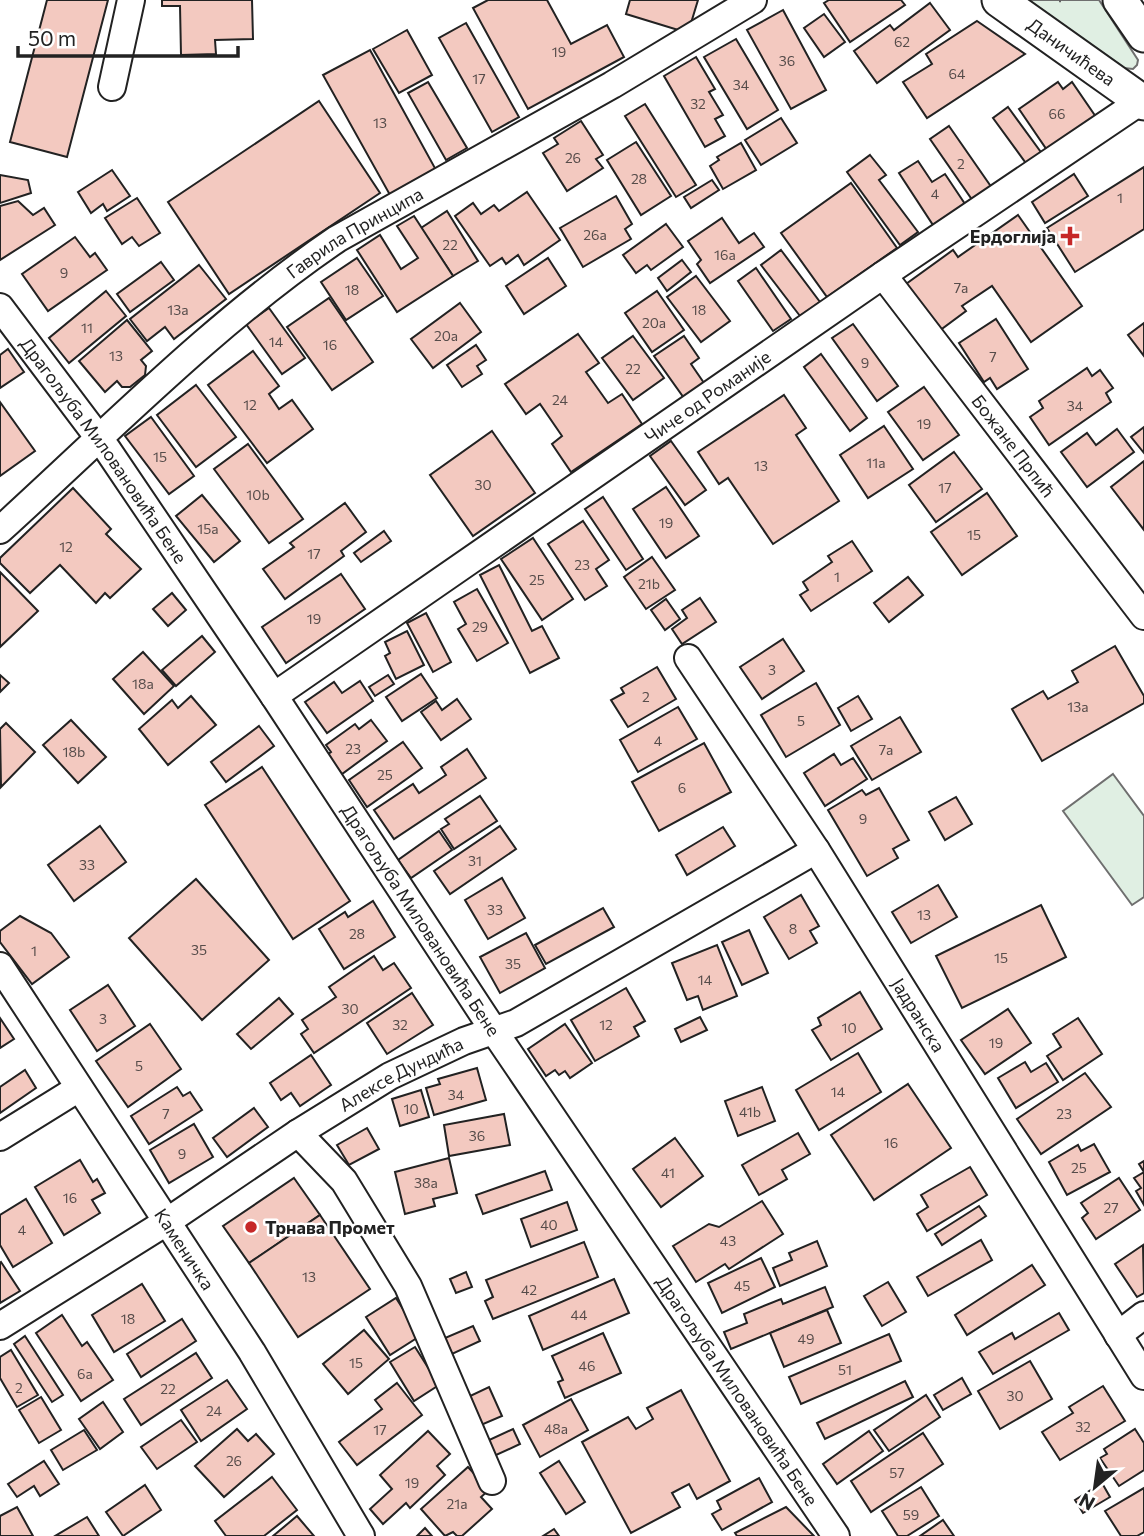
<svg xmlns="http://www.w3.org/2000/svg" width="1144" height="1536" font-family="Commissioner,sans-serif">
	<rect width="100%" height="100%" fill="#fff"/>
	<g fill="#e0efe3" stroke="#6f6f6f" stroke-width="2">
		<path d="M1028,0H1099L1138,60L1137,65L1133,69L1124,68Z"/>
		<path d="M1113,774L1144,816V897L1132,905L1063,811Z"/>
	</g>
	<g fill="#f3c9c0" stroke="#222" stroke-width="2">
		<path d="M47,0H108L67,157L10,142Z"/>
		<path d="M162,0H252L253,39L215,40L216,54L181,55L180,6H162Z"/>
		<path d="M488,0H547L571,44L607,25L624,57L528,109L473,8Z"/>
		<path d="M630,0H698L688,33L626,14Z"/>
		<path d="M829,0H901L905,5L850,42L824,3Z"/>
		<path d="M930,3L950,30L877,83L854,51L890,25L894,30Z"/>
		<path d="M783,10L826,90L791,109L747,30Z"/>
		<path d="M824,14L845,42L824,57L804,28Z"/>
		<path d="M977,21L1025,54L927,118L903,82L932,64L926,54Z"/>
		<path d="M466,23L519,117L492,132L439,38Z"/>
		<path d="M407,30L432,75L399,93L373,49Z"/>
		<path d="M736,39L778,110L747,129L704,57Z"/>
		<path d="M370,50L436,170L390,195L323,75Z"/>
		<path d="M696,57L715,89L709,92L723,115L715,119L725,136L705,147L664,76Z"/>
		<path d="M428,82L467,148L446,160L408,93Z"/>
		<path d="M1058,82L1063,89L1072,82L1096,117L1047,150L1019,109Z"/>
		<path d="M319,101L380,193L229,294L168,202Z"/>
		<path d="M645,104L696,185L676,197L625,116Z"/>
		<path d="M1008,107L1043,155L1028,166L993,118Z"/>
		<path d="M781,118L797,143L761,165L745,140Z"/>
		<path d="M581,121L603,155L596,159L603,168L567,191L543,153L558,144L554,138Z"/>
		<path d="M949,126L992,188L973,201L930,139Z"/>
		<path d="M636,142L671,196L641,215L607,160Z"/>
		<path d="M741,143L756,170L723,189L710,166L719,160L717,157Z"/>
		<path d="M870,155L886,175L879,180L918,232L900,245L847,172Z"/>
		<path d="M918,161L932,182L945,174L965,204L933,225L899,173Z"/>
		<path d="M1144,167V229L1075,272L1047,228Z"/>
		<path d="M112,170L130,196L107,211L103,204L91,213L78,192Z"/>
		<path d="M1074,174L1088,196L1045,223L1032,202Z"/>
		<path d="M0,175L28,180L31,193L0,203Z"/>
		<path d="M712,180L719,190L691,208L684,197Z"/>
		<path d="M851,183L897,248L827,297L781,233Z"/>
		<path d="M527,192L560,240L524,265L518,255L506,264L502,258L490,266L455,216L473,203L481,214L494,205L499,211Z"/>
		<path d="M616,196L632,224L625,229L631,239L583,267L560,228Z"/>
		<path d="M137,198L160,233L139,246L132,237L122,244L105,218Z"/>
		<path d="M18,201L33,215L44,208L55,225L0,260V206Z"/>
		<path d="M447,211L478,261L453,276L421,228Z"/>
		<path d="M1018,215L1082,306L1031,342L992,286L962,306L966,311L939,331L906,284L953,250L958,257Z"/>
		<path d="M414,216L453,276L397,312L357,250L380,235L401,269L418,258L397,226Z"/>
		<path d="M722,218L739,243L754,233L764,247L710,283L697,264L701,260L688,241Z"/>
		<path d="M666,224L683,247L651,270L647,265L636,273L623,255Z"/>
		<path d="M75,237L90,257L95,253L107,270L48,311L22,274Z"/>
		<path d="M781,250L820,302L800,316L761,265Z"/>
		<path d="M357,258L383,296L346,320L321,282Z"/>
		<path d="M548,258L566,286L524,314L506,286Z"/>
		<path d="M682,260L691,272L667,291L658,278Z"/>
		<path d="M161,262L174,280L130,312L117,294Z"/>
		<path d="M199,265L226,299L174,339L165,327L147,341L130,319Z"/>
		<path d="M756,268L791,319L773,331L738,281Z"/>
		<path d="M696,276L730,321L701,342L667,297Z"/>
		<path d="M106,291L126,316L69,363L49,338Z"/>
		<path d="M657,291L684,330L652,352L625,313Z"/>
		<path d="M329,298L373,362L332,390L287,327Z"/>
		<path d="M460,303L481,332L433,368L411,339Z"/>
		<path d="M269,308L305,358L282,374L246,324Z"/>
		<path d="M996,319L1028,369L997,389L990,378L984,382L959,343Z"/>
		<path d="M127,320L152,351L141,360L146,366L145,375L130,387H122L117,381L105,392L79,361Z"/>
		<path d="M1144,323V356L1128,335Z"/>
		<path d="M853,324L898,386L877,401L832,338Z"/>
		<path d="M578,334L599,363L586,372L608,403L622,394L642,424L571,472L552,444L562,436L540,404L526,414L505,384Z"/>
		<path d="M633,336L664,378L633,400L602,358Z"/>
		<path d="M684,336L699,358L691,364L704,383L684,398L654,356Z"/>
		<path d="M476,345L486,360L477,366L482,374L462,387L447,365Z"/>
		<path d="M8,349L24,372L0,388V355Z"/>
		<path d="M253,351L279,386L269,394L279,409L292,400L313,429L267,463L208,385Z"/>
		<path d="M821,354L867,418L850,431L804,367Z"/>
		<path d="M1087,368L1092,376L1100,370L1113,388L1106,393L1111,402L1049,445L1030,417L1043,408L1039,401Z"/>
		<path d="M196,385L236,437L196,467L157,415Z"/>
		<path d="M924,387L959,435L923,460L888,412Z"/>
		<path d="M784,395L806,428L796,435L839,501L773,544L728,478L719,484L698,452Z"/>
		<path d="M0,402L35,451L0,476Z"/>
		<path d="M151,417L194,476L169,494L125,436Z"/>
		<path d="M884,426L913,469L868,498L840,455Z"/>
		<path d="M1144,427V453L1131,437Z"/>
		<path d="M1117,429L1134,452L1087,487L1061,452L1087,433L1096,445Z"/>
		<path d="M492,431L535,493L473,536L430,475Z"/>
		<path d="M671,441L706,490L685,505L650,456Z"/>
		<path d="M248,444L303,519L269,543L214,469Z"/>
		<path d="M954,452L982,489L936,522L909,485Z"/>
		<path d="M1144,461V530L1111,487Z"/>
		<path d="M666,487L699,536L666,558L633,509Z"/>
		<path d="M73,488L111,529L106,534L141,569L110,598L105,593L96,603L60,565L30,593L0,563V558Z"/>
		<path d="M987,493L1017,536L962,575L931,532Z"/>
		<path d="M202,495L240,541L214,562L176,516Z"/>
		<path d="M603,497L643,559L626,570L585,509Z"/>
		<path d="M345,503L366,532L341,551L344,556L285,599L263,569L294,547L290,543Z"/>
		<path d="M583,521L609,560L596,569L607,586L585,600L548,544Z"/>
		<path d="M384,531L391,541L361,562L354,553Z"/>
		<path d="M533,538L573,599L542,620L501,559Z"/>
		<path d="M852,541L872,571L811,611L800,595L808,590L803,582L832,562L828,556Z"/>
		<path d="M652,557L675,590L646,609L624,577Z"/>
		<path d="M499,565L532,631L542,626L559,658L530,673L480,575Z"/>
		<path d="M0,572L38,611L0,647Z"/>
		<path d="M341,574L365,609L286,663L262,627Z"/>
		<path d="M908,577L923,595L889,622L874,603Z"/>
		<path d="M477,589L508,643L477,661L458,629L466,624L454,602Z"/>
		<path d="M172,593L186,610L168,626L153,609Z"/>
		<path d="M700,598L716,622L682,644L672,629L687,618L682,610Z"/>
		<path d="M666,599L680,619L665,630L651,610Z"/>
		<path d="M426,613L451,662L433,672L407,623Z"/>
		<path d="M407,631L424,665L396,679L385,656L390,653L385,642Z"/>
		<path d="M202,636L215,652L176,686L162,670Z"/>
		<path d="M783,639L804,671L762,699L740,667Z"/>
		<path d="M1115,646L1144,696V703L1042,761L1012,709L1043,691L1048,699L1078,682L1072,671Z"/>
		<path d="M143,652L174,686L144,714L113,679Z"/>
		<path d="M657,667L676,699L628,727L611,700L624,693L621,688Z"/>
		<path d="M421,674L437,698L402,721L386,697Z"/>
		<path d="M0,675L9,683L0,692Z"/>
		<path d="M388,675L394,684L375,696L369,687Z"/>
		<path d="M360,681L373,701L327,733L305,702L334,682L342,693Z"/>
		<path d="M816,683L840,725L786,757L761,715Z"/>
		<path d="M191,696L216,725L168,765L139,729L172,700L178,708Z"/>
		<path d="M858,696L872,719L851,731L838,708Z"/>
		<path d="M457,699L471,719L441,740L421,712L436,701L442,710Z"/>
		<path d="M678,707L697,739L638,772L620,740Z"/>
		<path d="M900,717L921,752L872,780L851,746Z"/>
		<path d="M71,720L106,757L78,783L43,745Z"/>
		<path d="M371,720L387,741L342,774L327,755L331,752L326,745L355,724L359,729Z"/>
		<path d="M6,723L35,752L1,787L0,729Z"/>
		<path d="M259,726L274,746L226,782L211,762Z"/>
		<path d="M403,742L422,768L367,807L349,780Z"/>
		<path d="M704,743L731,792L659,831L632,782Z"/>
		<path d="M467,749L486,778L394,839L374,810L413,784L419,793L446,775L441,767Z"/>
		<path d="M834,754L841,765L853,758L867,779L825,806L804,773Z"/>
		<path d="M262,767L350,901L293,939L205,805Z"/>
		<path d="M879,788L909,840L893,849L898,858L867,876L828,810L862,790L866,795Z"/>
		<path d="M480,796L497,821L454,849L441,829L449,824L445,819Z"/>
		<path d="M956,797L972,824L945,840L929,812Z"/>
		<path d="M100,826L126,862L74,901L48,865Z"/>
		<path d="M500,826L516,849L450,894L434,871Z"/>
		<path d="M723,827L735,846L687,875L676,855Z"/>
		<path d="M439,831L452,850L411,878L398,860Z"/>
		<path d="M502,878L525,918L488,939L465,900Z"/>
		<path d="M196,879L269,960L202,1020L129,938Z"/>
		<path d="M938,885L957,917L911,943L892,912Z"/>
		<path d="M801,895L819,926L810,931L817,943L789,959L764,917Z"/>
		<path d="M373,901L395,937L344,969L319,929L345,912L348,917Z"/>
		<path d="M1041,905L1066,957L962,1008L936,956Z"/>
		<path d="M603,908L614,927L546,964L535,945Z"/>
		<path d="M20,916L51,933L69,957L32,984L0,942V931Z"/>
		<path d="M749,930L768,973L742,985L722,942Z"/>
		<path d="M526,933L545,968L500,993L480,957Z"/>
		<path d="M717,945L737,996L703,1010L698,996L687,1000L672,963Z"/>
		<path d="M374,956L383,970L394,963L411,988L314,1053L301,1034L308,1029L302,1020L336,997L329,987Z"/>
		<path d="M108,985L135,1026L97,1051L70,1010Z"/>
		<path d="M626,988L645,1021L634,1027L639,1036L595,1061L571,1020Z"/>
		<path d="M860,992L882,1029L831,1060L812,1030L821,1025L818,1018Z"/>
		<path d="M412,993L433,1025L387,1054L367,1023Z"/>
		<path d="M279,998L293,1014L251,1049L237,1034Z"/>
		<path d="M1008,1009L1031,1043L985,1074L961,1040Z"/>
		<path d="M700,1017L707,1030L681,1042L675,1029Z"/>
		<path d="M0,1018L14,1039L0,1048Z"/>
		<path d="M1078,1018L1102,1054L1063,1080L1047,1056L1061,1047L1053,1034Z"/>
		<path d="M150,1024L181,1069L128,1107L96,1061Z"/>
		<path d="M565,1024L592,1063L570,1078L565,1071L559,1075L555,1070L546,1076L528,1049Z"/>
		<path d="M858,1053L881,1092L819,1130L796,1090Z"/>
		<path d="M311,1055L331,1085L300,1106L291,1093L281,1100L270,1083Z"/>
		<path d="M1025,1062L1031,1072L1046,1063L1058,1082L1016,1108L998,1078Z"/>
		<path d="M477,1068L486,1100L434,1115L426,1088L440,1084L438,1079Z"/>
		<path d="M25,1070L36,1088L0,1113V1087Z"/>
		<path d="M1085,1073L1111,1107L1041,1154L1017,1119Z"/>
		<path d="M908,1084L951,1148L874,1200L831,1135Z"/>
		<path d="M177,1087L183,1096L190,1092L202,1110L149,1144L131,1116Z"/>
		<path d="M762,1087L775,1121L738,1136L725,1101Z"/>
		<path d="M421,1090L429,1117L400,1126L392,1099Z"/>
		<path d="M254,1108L268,1127L227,1157L213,1138Z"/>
		<path d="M504,1114L510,1145L449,1156L444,1125Z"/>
		<path d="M194,1124L213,1157L169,1183L150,1150Z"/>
		<path d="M367,1128L379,1149L349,1165L337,1145Z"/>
		<path d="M798,1133L810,1154L782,1170L787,1179L759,1195L742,1165Z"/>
		<path d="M675,1138L703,1176L661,1207L633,1169Z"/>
		<path d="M1094,1144L1110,1172L1067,1195L1049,1162L1078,1145L1081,1151Z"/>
		<path d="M449,1158L457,1193L433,1199L435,1206L405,1214L395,1172Z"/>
		<path d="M80,1160L93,1182L97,1179L105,1193L92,1200L100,1213L64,1235L35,1187Z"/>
		<path d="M1144,1161V1205L1136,1191L1141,1188L1134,1178L1144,1172L1139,1164Z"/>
		<path d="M970,1167L987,1195L927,1231L917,1214L928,1207L921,1195Z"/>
		<path d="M545,1171L552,1190L483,1214L476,1195Z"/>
		<path d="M294,1178L320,1215L249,1263L223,1226Z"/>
		<path d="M1119,1178L1140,1210L1096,1239L1082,1218L1088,1213L1081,1203Z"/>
		<path d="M26,1199L52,1243L13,1267L0,1245V1215Z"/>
		<path d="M762,1201L783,1234L729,1269L725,1264L696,1282L673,1246L709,1224L719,1227Z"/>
		<path d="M567,1202L577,1230L531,1247L521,1219Z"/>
		<path d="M979,1206L986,1216L942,1245L935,1234Z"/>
		<path d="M320,1215L370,1289L298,1337L249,1263Z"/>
		<path d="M981,1240L992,1260L928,1296L917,1277Z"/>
		<path d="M817,1241L827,1266L780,1286L773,1268L792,1260L789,1253Z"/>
		<path d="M584,1242L598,1277L493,1319L485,1301L493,1297L486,1280Z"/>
		<path d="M1143,1245L1144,1293L1137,1297L1115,1264Z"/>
		<path d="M761,1258L775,1287L722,1313L708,1283Z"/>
		<path d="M1,1262L20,1291L0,1303V1263Z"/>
		<path d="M1032,1265L1045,1285L967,1335L955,1315Z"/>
		<path d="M466,1272L472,1287L456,1293L450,1279Z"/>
		<path d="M614,1279L629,1313L543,1350L529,1316Z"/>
		<path d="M888,1282L906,1312L882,1326L864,1296Z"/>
		<path d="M142,1284L165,1321L114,1352L92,1315Z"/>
		<path d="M825,1287L833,1307L731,1349L724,1332L747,1323L744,1314L781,1299L783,1304Z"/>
		<path d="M396,1298L420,1336L390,1355L366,1317Z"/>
		<path d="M827,1310L841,1343L784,1367L770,1333Z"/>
		<path d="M1059,1313L1069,1330L993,1374L979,1352L1012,1333L1015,1339Z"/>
		<path d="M62,1315L82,1346L87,1342L113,1380L81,1401L36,1333Z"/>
		<path d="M182,1319L196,1341L141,1377L127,1354Z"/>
		<path d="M473,1326L480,1341L452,1354L445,1338Z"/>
		<path d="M364,1330L389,1359L348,1394L323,1364Z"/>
		<path d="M603,1333L621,1373L565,1398L558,1382L563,1380L552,1356Z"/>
		<path d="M889,1334L901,1361L801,1404L789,1377Z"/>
		<path d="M25,1336L63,1395L52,1402L14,1344Z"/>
		<path d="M415,1347L439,1385L414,1401L390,1362Z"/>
		<path d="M11,1350L38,1395L17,1407L0,1378V1357Z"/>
		<path d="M196,1353L212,1378L141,1425L124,1399Z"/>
		<path d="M1030,1361L1052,1399L1000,1429L978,1391Z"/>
		<path d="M962,1378L971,1394L943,1410L934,1395Z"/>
		<path d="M227,1380L247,1409L201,1441L181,1410Z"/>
		<path d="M905,1381L913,1397L825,1439L817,1423Z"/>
		<path d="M397,1383L422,1415L357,1465L339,1442L382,1409L375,1400Z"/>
		<path d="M1103,1386L1125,1421L1060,1460L1042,1432L1073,1413L1069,1407Z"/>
		<path d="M489,1387L502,1416L481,1425L468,1397Z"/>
		<path d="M681,1390L730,1481L697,1499L689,1484L672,1493L680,1507L631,1533L582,1442L628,1417L636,1429L653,1419L647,1408Z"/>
		<path d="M926,1395L940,1417L889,1451L874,1430Z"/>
		<path d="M41,1397L61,1430L39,1443L19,1410Z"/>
		<path d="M571,1399L588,1430L540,1457L523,1425Z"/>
		<path d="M103,1402L123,1432L100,1449L79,1419Z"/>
		<path d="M181,1420L197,1442L157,1469L141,1447Z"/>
		<path d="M237,1429L248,1441L256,1434L274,1454L224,1497L195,1466Z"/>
		<path d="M513,1429L520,1444L494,1456L487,1441Z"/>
		<path d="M1135,1429L1144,1443V1470L1119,1486L1100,1458L1107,1454L1104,1449Z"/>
		<path d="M84,1430L97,1450L63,1470L51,1450Z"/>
		<path d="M428,1431L450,1454L437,1466L445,1475L410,1508L406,1503L383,1524L370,1509L392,1489L380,1475Z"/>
		<path d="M869,1431L883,1451L837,1484L823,1464Z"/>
		<path d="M923,1433L943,1464L871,1512L851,1481Z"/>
		<path d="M44,1461L59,1484L40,1496L34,1486L17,1497L8,1484Z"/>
		<path d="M559,1461L585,1502L566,1514L540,1473Z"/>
		<path d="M468,1467L489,1490L481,1497L492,1509L462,1536H457L453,1532L445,1536L421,1509Z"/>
		<path d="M272,1477L297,1510L264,1536H226L215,1521Z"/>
		<path d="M759,1478L772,1502L722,1530L712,1514L721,1509L717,1501Z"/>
		<path d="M1102,1483L1110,1497L1083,1513L1075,1500Z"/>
		<path d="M145,1485L161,1510L123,1536L106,1512Z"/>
		<path d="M921,1487L939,1516L907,1536H898L882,1511Z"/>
		<path d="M1144,1488V1532L1137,1536H1121L1105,1511Z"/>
		<path d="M17,1507L33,1536H0V1516Z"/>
		<path d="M786,1507L814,1536H737L735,1533Z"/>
		<path d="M297,1516L314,1536H273Z"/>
		<path d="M87,1517L99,1536H55Z"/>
		<path d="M943,1520L954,1536H920Z"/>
		<path d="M425,1528L432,1536H417Z"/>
		<path d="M554,1529L559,1536H543Z"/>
	</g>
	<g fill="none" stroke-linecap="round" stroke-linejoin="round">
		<defs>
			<g id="minor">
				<path d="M112,87L131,0"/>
				<path id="s1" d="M883,275L1144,616"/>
				<path id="s2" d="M0,307L107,449L274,696L494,1031L836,1536"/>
				<path id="s3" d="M0,530C109,431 215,322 337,239L612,85L753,0"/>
				<path id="s4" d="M688,658L816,850L1144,1376"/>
				<path id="s5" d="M274,696L883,275L1141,101"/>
				<path id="s6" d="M0,966L252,1352L361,1536"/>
				<path d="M298,1133L344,1181L408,1286L492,1481"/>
				<path d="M0,1137L79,1088"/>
				<path id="s7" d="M0,1326L168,1221L298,1133L390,1076L464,1041L516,1023L816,850"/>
				<path d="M1118,1335L1144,1315"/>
			</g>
			<g id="tertiary">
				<path id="s8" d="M999,0L1144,103"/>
				<path d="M1120,0L1144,35"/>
			</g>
		</defs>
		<use href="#minor" stroke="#222" stroke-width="30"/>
		<use href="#tertiary" stroke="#222" stroke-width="37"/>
		<path stroke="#646464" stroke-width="4.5" stroke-dasharray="5 3.5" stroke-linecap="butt" d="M1059,0H1061"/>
		<use href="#minor" stroke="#fff" stroke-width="26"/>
		<use href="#tertiary" stroke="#fff" stroke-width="33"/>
	</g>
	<g fill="#c62828" stroke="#fff" stroke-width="2.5">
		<path d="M1066.5 225.5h7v7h7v7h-7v7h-7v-7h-7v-7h7z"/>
		<circle cx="251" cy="1227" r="7"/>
	</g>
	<g text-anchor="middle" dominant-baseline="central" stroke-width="5" stroke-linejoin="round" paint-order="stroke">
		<g font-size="14" fill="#564c4a">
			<text x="902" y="41">62</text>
			<text x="559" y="51">19</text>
			<text x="787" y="60">36</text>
			<text x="957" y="73">64</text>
			<text x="479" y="78">17</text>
			<text x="741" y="84">34</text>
			<text x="698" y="103">32</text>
			<text x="1057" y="113">66</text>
			<text x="380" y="122">13</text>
			<text x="573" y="157">26</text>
			<text x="961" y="163">2</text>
			<text x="639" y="178">28</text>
			<text x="935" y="193">4</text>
			<text x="1120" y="197">1</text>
			<text x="595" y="234">26a</text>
			<text x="450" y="244">22</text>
			<text x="725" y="254">16a</text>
			<text x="64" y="272">9</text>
			<text x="961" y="287">7a</text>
			<text x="352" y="289">18</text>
			<text x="178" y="309">13a</text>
			<text x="699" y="309">18</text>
			<text x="654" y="322">20a</text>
			<text x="87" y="327">11</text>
			<text x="446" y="335">20a</text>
			<text x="276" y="341">14</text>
			<text x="330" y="344">16</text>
			<text x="116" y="355">13</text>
			<text x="993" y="356">7</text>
			<text x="865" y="362">9</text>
			<text x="633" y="368">22</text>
			<text x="560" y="399">24</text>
			<text x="250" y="404">12</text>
			<text x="1075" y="405">34</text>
			<text x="924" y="423">19</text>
			<text x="160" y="456">15</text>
			<text x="876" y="462">11a</text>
			<text x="761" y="465">13</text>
			<text x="483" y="484">30</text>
			<text x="945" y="487">17</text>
			<text x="258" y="494">10b</text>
			<text x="666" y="522">19</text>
			<text x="208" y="528">15a</text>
			<text x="974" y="534">15</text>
			<text x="66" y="546">12</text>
			<text x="314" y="553">17</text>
			<text x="582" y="564">23</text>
			<text x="837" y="576">1</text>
			<text x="537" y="579">25</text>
			<text x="649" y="583">21b</text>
			<text x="314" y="618">19</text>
			<text x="480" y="626">29</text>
			<text x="772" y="669">3</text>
			<text x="143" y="683">18a</text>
			<text x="646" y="696">2</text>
			<text x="1078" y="706">13a</text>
			<text x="801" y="720">5</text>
			<text x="658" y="740">4</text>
			<text x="353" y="748">23</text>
			<text x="886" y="749">7a</text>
			<text x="74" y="751">18b</text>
			<text x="385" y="774">25</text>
			<text x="682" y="787">6</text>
			<text x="863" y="818">9</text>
			<text x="475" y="860">31</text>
			<text x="87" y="864">33</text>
			<text x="495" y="909">33</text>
			<text x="924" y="914">13</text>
			<text x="793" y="928">8</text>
			<text x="357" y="933">28</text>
			<text x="199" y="949">35</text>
			<text x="34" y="950">1</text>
			<text x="1001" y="957">15</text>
			<text x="513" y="963">35</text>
			<text x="705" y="979">14</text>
			<text x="350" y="1008">30</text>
			<text x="103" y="1018">3</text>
			<text x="400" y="1024">32</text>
			<text x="606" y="1024">12</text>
			<text x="849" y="1027">10</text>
			<text x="996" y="1042">19</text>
			<text x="139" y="1065">5</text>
			<text x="838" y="1091">14</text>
			<text x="456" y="1094">34</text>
			<text x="411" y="1108">10</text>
			<text x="750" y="1111">41b</text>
			<text x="166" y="1113">7</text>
			<text x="1064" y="1113">23</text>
			<text x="477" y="1135">36</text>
			<text x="891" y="1142">16</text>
			<text x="182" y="1153">9</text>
			<text x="1079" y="1167">25</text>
			<text x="668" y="1172">41</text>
			<text x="426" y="1182">38a</text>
			<text x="70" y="1197">16</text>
			<text x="1111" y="1207">27</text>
			<text x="549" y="1224">40</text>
			<text x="22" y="1229">4</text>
			<text x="728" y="1240">43</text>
			<text x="309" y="1276">13</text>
			<text x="742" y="1285">45</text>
			<text x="529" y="1289">42</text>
			<text x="579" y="1314">44</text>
			<text x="128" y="1318">18</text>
			<text x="806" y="1338">49</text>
			<text x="356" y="1362">15</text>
			<text x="587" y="1365">46</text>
			<text x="845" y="1369">51</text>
			<text x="85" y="1373">6a</text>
			<text x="19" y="1387">2</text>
			<text x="168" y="1388">22</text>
			<text x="1015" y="1395">30</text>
			<text x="214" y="1410">24</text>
			<text x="1083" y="1426">32</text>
			<text x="556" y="1428">48a</text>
			<text x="380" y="1429">17</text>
			<text x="234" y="1460">26</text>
			<text x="897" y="1472">57</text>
			<text x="412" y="1482">19</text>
			<text x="457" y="1503">21a</text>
			<text x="911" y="1514">59</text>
		</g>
		<g font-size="18" fill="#222" stroke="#fff">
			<text stroke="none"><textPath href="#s8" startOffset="89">Даничићева</textPath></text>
			<text stroke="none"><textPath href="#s3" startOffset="464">Гаврила Принципа</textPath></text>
			<text stroke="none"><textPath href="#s5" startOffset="527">Чиче од Романије</textPath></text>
			<text stroke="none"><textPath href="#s1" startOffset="215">Божане Прпић</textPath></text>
			<text stroke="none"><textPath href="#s2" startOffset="177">Драгољуба Миловановића Бене</textPath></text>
			<text stroke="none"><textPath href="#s2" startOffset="744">Драгољуба Миловановића Бене</textPath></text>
			<text stroke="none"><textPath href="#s4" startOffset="425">Јадранска</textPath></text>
			<text stroke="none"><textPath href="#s7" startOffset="474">Алексе Дундића</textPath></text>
			<text stroke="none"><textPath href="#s6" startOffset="338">Каменичка</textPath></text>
			<text stroke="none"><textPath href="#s2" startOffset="1311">Драгољуба Миловановића Бене</textPath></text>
		</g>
		<g font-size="18" font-weight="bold" fill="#222" stroke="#fff" text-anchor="end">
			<text x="1056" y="236">Ердоглија</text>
			<text x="265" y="1227" text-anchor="start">Трнава Промет</text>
		</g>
	</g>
	<g transform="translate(1095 1487) rotate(209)" stroke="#ffffff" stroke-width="5" paint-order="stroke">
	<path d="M0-5L12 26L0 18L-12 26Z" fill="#222222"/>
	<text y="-10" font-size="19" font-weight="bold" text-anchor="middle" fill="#222222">N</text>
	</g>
	<path d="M18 46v10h220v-10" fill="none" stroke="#222222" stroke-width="3.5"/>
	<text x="28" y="46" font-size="21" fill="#222222" stroke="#ffffff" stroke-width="5" paint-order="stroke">50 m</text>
</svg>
